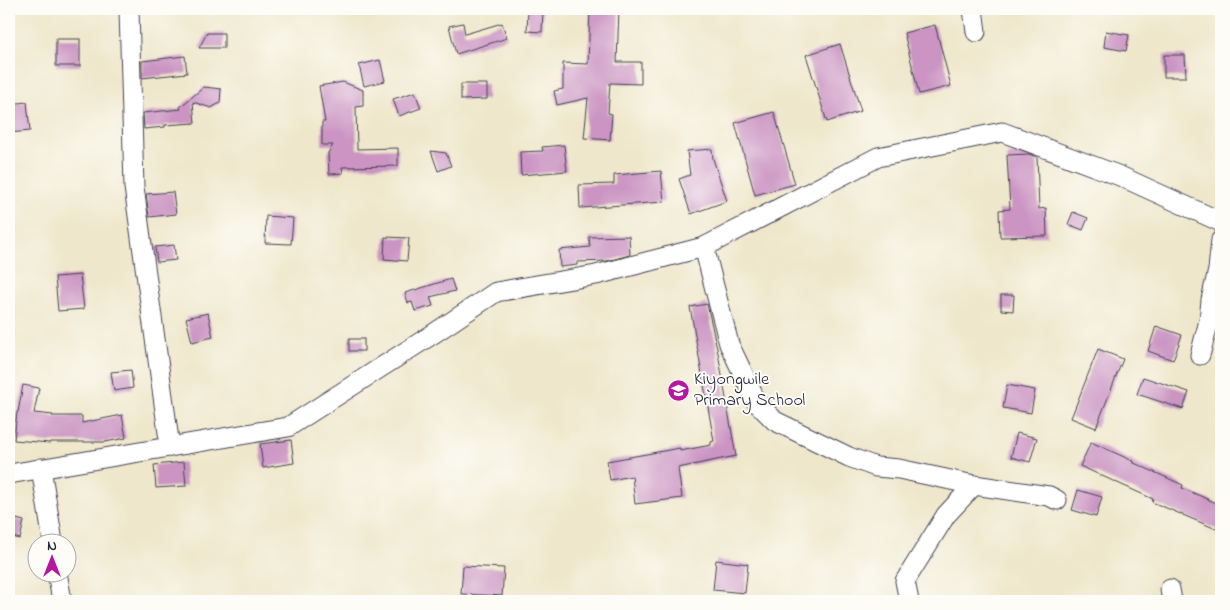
<svg xmlns="http://www.w3.org/2000/svg" width="1230" height="610" font-family="'Indie Flower',sans-serif">
	<rect width="100%" height="100%" fill="#fdfcf7"/>
	<filter id="ink" filterUnits="userSpaceOnUse"><feTurbulence type="fractalNoise" baseFrequency=".02" numOctaves="2"/><feDisplacementMap in="SourceGraphic" scale="10" xChannelSelector="R" yChannelSelector="G"/><feConvolveMatrix kernelMatrix="1 2 1 2 8 2 1 2 1" color-interpolation-filters="sRGB"/></filter>
	<filter id="wash" filterUnits="userSpaceOnUse"><feTurbulence type="fractalNoise" baseFrequency=".0096" numOctaves="4" result="noise"/><feDisplacementMap in="SourceGraphic" scale="20" xChannelSelector="R" yChannelSelector="G"/><feGaussianBlur stdDeviation="1.12" result="paint"/><feColorMatrix in="noise" values="0 0 0 0 0 0 0 0 0 0 0 0 0 0 0 0 0 1.4 0 .05"/><feComposite in="paint" operator="in"/></filter>
	<g filter="url(#wash)">
		<rect width="100%" height="100%" fill="#efe7cb"/>
		<g id="blocks">
			<g fill="#cb94c3">
				<path d="M528,9L543,10L542,32L527,31Z"/>
				<path d="M590,9H619L617,62H641V84L610,83L608,113L612,114L610,140L584,138L588,98L557,105L554,91L563,89V63L588,64Z"/>
				<path d="M463,23L465,34L502,23L507,38L456,54L449,26Z"/>
				<path d="M935,25L951,86L919,94L904,33Z"/>
				<path d="M1106,31L1129,35L1126,51L1104,47Z"/>
				<path d="M207,33H224V48H199Z"/>
				<rect x="56" y="39" width="24" height="27"/>
				<path d="M840,44L861,111L827,122L806,55Z"/>
				<path d="M1164,55H1185L1186,77H1164Z"/>
				<path d="M185,56L187,73L142,78V61Z"/>
				<path d="M380,60L385,81L364,86L359,65Z"/>
				<path d="M343,82L363,90V106L356,107L357,149L398,148V166L342,167L343,173L329,174L328,153L333,145H322V122H325L319,86Z"/>
				<path d="M461,84H487V99L461,100Z"/>
				<path d="M204,87L221,89L220,103L211,108L193,102L195,123L165,125V127L144,129L143,113L181,109L180,107Z"/>
				<path d="M415,92L421,108L399,116L393,99Z"/>
				<path d="M27,102L30,131L9,133V104Z"/>
				<path d="M774,112L795,184L755,195L735,123Z"/>
				<path d="M564,145L567,171L521,175L520,152L543,151L542,147Z"/>
				<path d="M712,149L713,159L727,201L691,214L679,179L690,175L687,151Z"/>
				<path d="M431,151L446,153L451,166L438,171Z"/>
				<path d="M1029,154L1037,157L1039,209L1046,208L1047,236L1000,237L999,210L1010,209L1007,155Z"/>
				<path d="M661,171L664,202L580,208L579,185L614,184V175Z"/>
				<path d="M173,192L176,214L149,217L146,194Z"/>
				<path d="M1073,212L1088,218L1083,230L1068,224Z"/>
				<path d="M266,216L293,218L291,244L265,243Z"/>
				<path d="M629,236L630,255L607,261L577,262V265L560,267L559,250L590,247L589,237Z"/>
				<path d="M385,237L409,238L407,261L384,259Z"/>
				<path d="M174,245L176,260L157,262L155,247Z"/>
				<path d="M80,275L84,309L58,311L55,277Z"/>
				<path d="M451,279L455,291L430,297L433,306L415,311L412,302L408,303L405,293Z"/>
				<path d="M1001,295H1014L1013,311L1001,310Z"/>
				<path d="M707,304L718,353L736,456L678,468L682,498L635,504L632,476L610,480L607,461L680,448V451L711,445V442L714,441L690,307Z"/>
				<path d="M208,313L213,337L192,342L186,318Z"/>
				<path d="M1156,326L1182,335L1173,360L1148,351Z"/>
				<rect x="349" y="339" width="15" height="12"/>
				<path d="M1098,349L1123,359L1096,428L1071,418Z"/>
				<path d="M131,370L133,388L114,391L111,372Z"/>
				<path d="M1143,377L1189,392L1183,409L1137,394Z"/>
				<path d="M23,385L39,388L34,413L53,415L52,416H82V423L122,415L126,438L105,442H50V443L14,440L17,412H18Z"/>
				<path d="M1007,385L1035,390L1031,413L1003,408Z"/>
				<path d="M1017,433L1037,438L1030,462L1011,457Z"/>
				<path d="M291,440L294,463L263,468L260,444Z"/>
				<path d="M1091,442L1133,461L1132,462L1183,485L1182,488L1221,505V531L1152,502L1153,499L1080,466Z"/>
				<path d="M184,462L186,486L156,488L154,465Z"/>
				<path d="M1078,490L1102,497L1096,517L1072,510Z"/>
				<path d="M9,517L24,521L20,539L9,536Z"/>
				<path d="M716,560L748,564L745,593L713,590Z"/>
				<path d="M463,566L504,568L502,596L461,594Z"/>
			</g>
		</g>
	</g>
	<g filter="url(#ink)">
		<use href="#blocks" fill-opacity="0" stroke="#414051" stroke-width="1"/>
		<g fill="none" stroke-linecap="round" stroke-linejoin="round">
			<defs>
				<g id="minor">
					<path d="M129,9L134,187L170,447"/>
					<path d="M973,9L976,32"/>
					<path d="M704,247L729,344L757,403L775,421L849,457L876,467L899,469L974,485L1049,496L1057,500"/>
					<path d="M1200,355L1209,321L1211,300L1218,270L1221,240"/>
					<path d="M41,468L53,542"/>
					<path d="M9,474L288,427L433,334L496,292L596,275L704,247L878,157L1002,132L1120,176L1221,222"/>
					<path d="M57,572L62,601"/>
					<path d="M1170,589L1172,601"/>
					<path d="M909,601L905,581L946,515L974,485"/>
				</g>
			</defs>
			<use href="#minor" stroke="#414051" stroke-width="21"/>
			<use href="#minor" stroke="#fff" stroke-width="19"/>
		</g>
	</g>
	<defs>
		<symbol id="school-disc" viewBox="-11 -11 22 22"><circle r="9.5" fill="#b5179e" stroke="#fdfcf7"/><path d="M0-5L7-2L0 1L-7-2ZM-4 1L0 2.5L4 1V4Q0 6-4 4Z" fill="#fff"/></symbol>
	</defs>
	<g fill-rule="evenodd">
		<use href="#school-disc" x="666" y="378" width="25" height="25"/>
	</g>
	<g text-anchor="middle" dominant-baseline="central" stroke-width="4" stroke-linejoin="round" paint-order="stroke">
		<g font-size="18" fill="#22223b" stroke="#fdfcf7" text-anchor="start">
			<text x="694" y="380">Kiyongwile<tspan x="694" dy="21">Primary School</tspan></text>
		</g>
	</g>
	<rect width="1230" height="610" fill="none" stroke="#fdfcf7" stroke-width="30"/>
	<g transform="translate(52 558)"><circle r="24" fill="#fdfcf7" stroke="#a5a5ac"/>
	<path d="M0-4L9 19L0 12L-9 19Z" fill="#b5179e"/>
	<text y="-8" font-size="14" font-weight="bold" text-anchor="middle" fill="#22223b">N</text>
	</g>
</svg>
